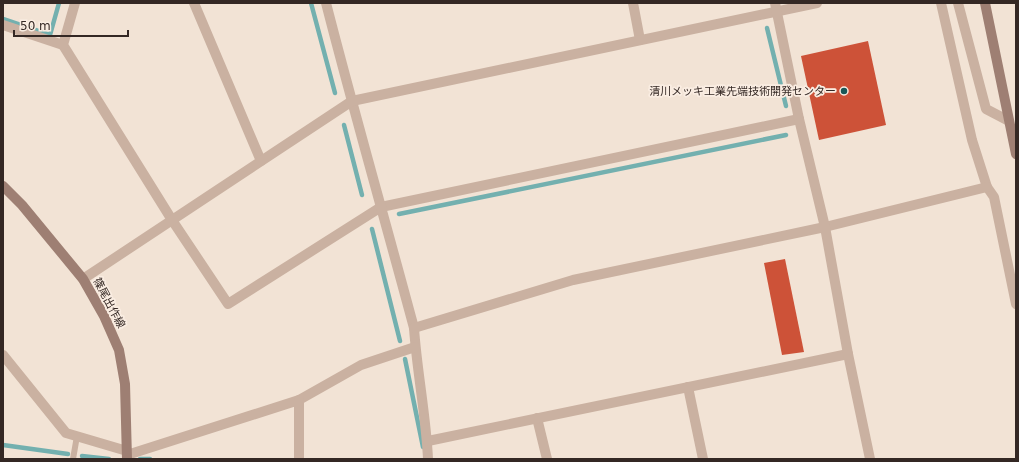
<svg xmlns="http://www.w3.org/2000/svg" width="1019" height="462" font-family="'DejaVu Sans','Noto Sans JP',sans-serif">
	<rect width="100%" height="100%" fill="#f2e3d5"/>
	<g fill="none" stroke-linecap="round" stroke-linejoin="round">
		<g stroke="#73b0af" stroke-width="4.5">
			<path d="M311,3L335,93"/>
			<path d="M3,19L50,35L59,3"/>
			<path d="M767,28L786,106"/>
			<path d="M344,125L362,195"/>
			<path d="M399,214L786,135"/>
			<path d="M372,229L400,341"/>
			<path d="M405,359L423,447"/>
			<path d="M3,445L68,454"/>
			<path d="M82,456L109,459"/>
			<path d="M140,459H150"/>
		</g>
	</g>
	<g fill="#cd5238">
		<path d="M868,41L886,125L819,140L801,56Z"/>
		<path d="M785,259L804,352L782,355L764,263Z"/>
	</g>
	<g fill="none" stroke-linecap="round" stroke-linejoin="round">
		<path stroke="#cab1a1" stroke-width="6" d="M73,459L77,436"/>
		<g stroke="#cab1a1" stroke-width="10">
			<path d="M75,3L63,45L172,220L228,304L381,207L799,119"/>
			<path d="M194,3L261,161"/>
			<path d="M326,3C354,112 385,220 414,328C417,372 426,415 428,459"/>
			<path d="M633,3L640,40"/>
			<path d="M941,3L972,140L987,187L994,197L1016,304"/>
			<path d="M958,3L986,109L1009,121"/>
			<path d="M3,25L63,45"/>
			<path d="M83,279L352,101L817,3"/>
			<path d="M414,328L573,280L825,227L987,187"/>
			<path d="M3,355L66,433L127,451"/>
			<path d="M688,387L703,459"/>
			<path d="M537,418L547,459"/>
			<path d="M428,441L848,354"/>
			<path d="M127,455L299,400L361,365L415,347"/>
			<path d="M299,459V400"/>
		</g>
		<path stroke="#cab1a1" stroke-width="10" d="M775,3L799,119L825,227L848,354L870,459"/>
		<g stroke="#9e7f73" stroke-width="10">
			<path d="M985,3L1016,154"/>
			<path d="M3,186L22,205L83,279L104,316L119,350L125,384L127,459"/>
		</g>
	</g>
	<circle fill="#185757" stroke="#faede2" stroke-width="1.5" cx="844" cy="91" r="4"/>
	<g text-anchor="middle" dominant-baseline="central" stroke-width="3.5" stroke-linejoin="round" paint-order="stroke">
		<g font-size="11" fill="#342824" stroke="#faede2" text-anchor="end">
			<text x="836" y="91">清川メッキ工業先端技術開発センター</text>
		</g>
		<g font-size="11" fill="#342824" stroke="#faede2">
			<text transform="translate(109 303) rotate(62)">篠尾出作線</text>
		</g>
	</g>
	<rect width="1019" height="462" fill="none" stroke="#342824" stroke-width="8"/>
	<path d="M14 30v6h114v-6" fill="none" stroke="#342824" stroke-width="2"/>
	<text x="20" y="30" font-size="12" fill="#342824" stroke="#faede2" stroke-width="3" paint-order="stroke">50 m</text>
</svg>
